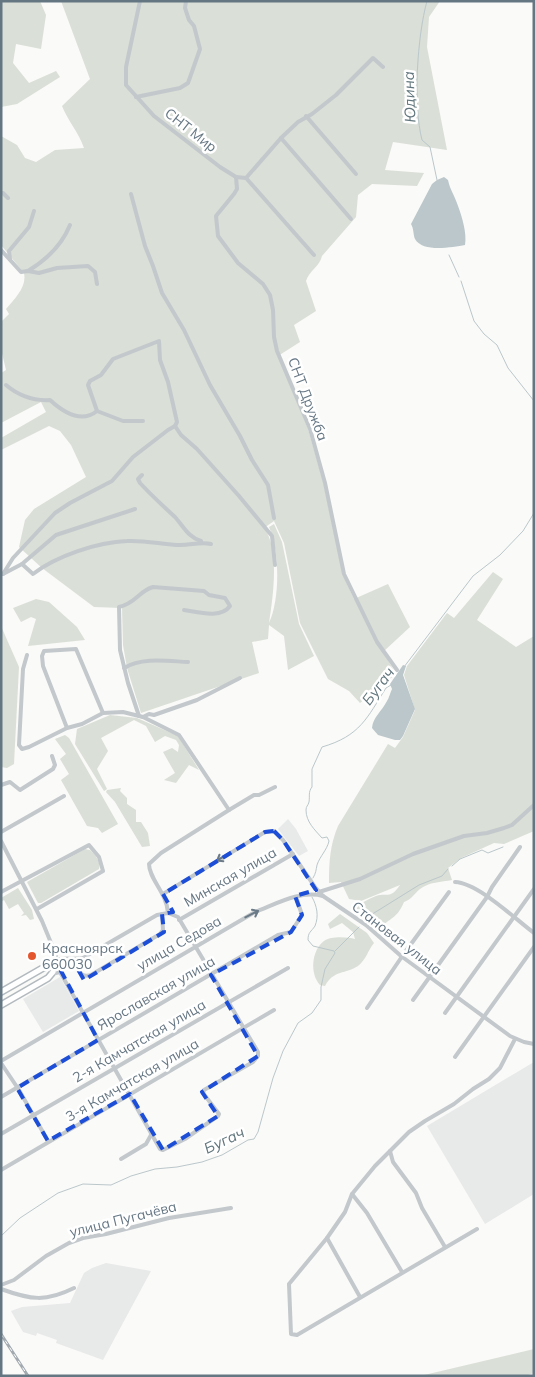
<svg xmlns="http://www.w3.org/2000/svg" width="535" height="1377" font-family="Mulish,sans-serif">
	<rect width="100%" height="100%" fill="#fafaf8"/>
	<g fill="#e8e9e9">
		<path d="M288,819L296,829L308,851L299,856L278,829Z"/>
		<path d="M60,977L79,1011L43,1032L23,999Z"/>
		<path d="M534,1062V1194L485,1224L427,1126Z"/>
		<path d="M106,1263L151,1271L103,1360L56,1343L57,1340L37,1333L36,1336L23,1332L11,1311L22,1307L70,1303L84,1273L92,1268Z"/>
	</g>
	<g fill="#dadfd7">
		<path d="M1,1H40L46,15L41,49L16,44L13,63L29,83L56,71L60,77L17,104L1,107Z"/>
		<path d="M61,1H440L429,17L427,47L447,150L393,142L385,170L424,173L417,186L372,184L358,195L356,217L322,256C320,266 309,271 306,281L316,311L294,325L300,342L278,356L308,429L323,481L343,575L354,599L388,584L410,627L383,652L396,674L360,703L349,691L328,679L300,623L284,543L274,521L264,528C280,549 273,597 269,623C280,599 280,552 269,527L274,524L282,542L299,624L314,656L288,670L284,636L269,625L268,639L252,642L259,673L141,713L127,668L123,645L122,608L94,607L42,568L19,547L25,520L34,509L86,477L71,445L60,431L49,426L1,450V438L46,412L41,402L1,423V373L6,370L1,349V322L9,314L6,309C15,298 27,287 24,273L1,245V136L17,145L25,158L36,162L55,150L84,148C79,133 68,121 62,106L90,79Z"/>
		<path d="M493,572L503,579L477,620L516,647L534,636V831L504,844L494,843L461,858L448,868L452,880C441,882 429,882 420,889C414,894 412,899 404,902C397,919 390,917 380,929L375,928L353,907C361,904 368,899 376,896C387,892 390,900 400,885L361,901L349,899L341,882L329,883C329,862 330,845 338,826L388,744L395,748L403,737L415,710L404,675L407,666L447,613L454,618Z"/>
		<path d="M36,599L49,602L77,627L85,640L28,646L36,619L31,617L21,622L13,608Z"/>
		<path d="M1,626L19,667L14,764L7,768L1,767Z"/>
		<path d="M110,715L137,718L178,736L199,770L189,765L176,783L164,780L175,773L163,752L172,748L178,752L179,745L176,740L165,736L155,742L146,726L134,720L101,738L108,751L97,769L107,789L104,791L75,744L77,729Z"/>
		<path d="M65,735L69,738L118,824L102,833L98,828L87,826L61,780L69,774L60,759L66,754L55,739Z"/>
		<path d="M121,788L120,791L127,798V804L136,810V822H141L148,833L150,846L142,847L115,802L106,792L107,790Z"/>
		<path d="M85,849L90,850C95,854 101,862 99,869L41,903H38L27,882Z"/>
		<path d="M18,888L32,910L34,919L30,920L26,915L21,916L24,913L18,904L9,909L4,900L1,902V898Z"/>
		<path d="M340,914L367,933L374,943C368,950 366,960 358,966C346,974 333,970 325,986L320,985C310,974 311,951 324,941C331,936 347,937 355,939L353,932L342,923L330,929L328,924Z"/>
		<path d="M534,1349V1373L525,1376H420Z"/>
	</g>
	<g fill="#bbc7cb">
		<path d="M444,177L448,180C450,190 455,196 458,206C462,217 467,233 465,245C452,247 423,253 415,239C413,234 414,229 411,224L432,184L437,180Z"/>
		<path d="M403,665L406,666L403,675L415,709L403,736L400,740H395L378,735L372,728C373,717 382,711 387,701C389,698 390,693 392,689L390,684Z"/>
	</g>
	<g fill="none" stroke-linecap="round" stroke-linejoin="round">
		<g stroke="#bbc7cb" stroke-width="1">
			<path d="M427,1C417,37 413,105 422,140L430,147L437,180"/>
			<path d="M449,255L459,277"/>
			<path d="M461,281L474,321L484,334L497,345L508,368L534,401"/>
			<path d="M404,667L473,576L500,555L523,531L534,513"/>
			<path d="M452,866L460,859L482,850L488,853L503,847"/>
			<path d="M313,878C316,873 316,870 317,865C320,856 327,850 329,841L327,837L322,838C315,830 306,822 306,810C306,806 308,806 309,802C310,796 308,792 312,787V769L322,747C360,736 367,718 386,688L391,685"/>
			<path d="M366,918L419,885L442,876L448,869"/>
			<path d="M335,951L359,927"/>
			<path d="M1,1236L20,1218L58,1193L83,1184L111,1185L131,1176L155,1169L177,1167L202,1162L222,1155L248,1140L254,1139L258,1132L273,1078L283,1051L298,1023L312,1013L321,1000V987L325,969L335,953L334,951L313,946L308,940C308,932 311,932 315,926C319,916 317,906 312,897"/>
		</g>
		<defs>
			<g id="secondary">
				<path d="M1,992L43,968L50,966"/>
				<path d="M1,1005L48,978L53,972"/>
			</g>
		</defs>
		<use href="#secondary" stroke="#b3babf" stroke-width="8"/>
		<g stroke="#c3c8cc" stroke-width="4">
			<path d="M140,1L126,67V85L154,116L220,167L236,177"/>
			<path d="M136,97L180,88L188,83L200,49L194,26L189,20L185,8L186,1"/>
			<path d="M306,116L356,174"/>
			<path d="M281,138L351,219"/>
			<path d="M236,177L237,189L234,194L216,216L218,236L238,263L263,284L270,295L273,310L274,337L277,351L310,429L325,483L344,574L377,642L397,670"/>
			<path d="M236,177L246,178L281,138L298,122L312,114L336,95L373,58L383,67"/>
			<path d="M246,178L314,255"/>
			<path d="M1,193H3L8,198"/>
			<path d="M131,194L145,246L153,266L162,293L184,330L210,385L240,436L252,460L268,485L274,518"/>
			<path d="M1,250L21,272L28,271L39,273L57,268L88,266L95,272L97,284"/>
			<path d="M10,259L9,251L29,227L34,211"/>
			<path d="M28,271C46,260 62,245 70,225"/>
			<path d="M6,385C19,396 34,401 50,400C63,412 81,424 97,411L123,421H143"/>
			<path d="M97,411L88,385L90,381L101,375L113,359L159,341L160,360L168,382L177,422L175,426"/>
			<path d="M142,475L138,479L140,483C151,495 163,506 175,517C184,527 188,537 201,541"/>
			<path d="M22,564L56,535L135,509"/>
			<path d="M3,574L13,558L55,513L70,503L112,481L133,457L168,430L175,426L181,435L197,449L239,496L272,536L275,565"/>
			<path d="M3,574L22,564L33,574C56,556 98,542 127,541C144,540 160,544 177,545C189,546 200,541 211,544"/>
			<path d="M27,655L23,669L19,745L22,749L29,747L67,728L82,724L103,713L123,712L143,717L179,735L229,810"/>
			<path d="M124,668C142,657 167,661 188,662"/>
			<path d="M139,716L128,683L120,650L119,607C136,603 139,591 153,587L204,591L209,595L225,598L230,606C221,619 198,612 184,610"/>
			<path d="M143,717L149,714L154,715L197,700L240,678"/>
			<path d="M67,728L43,666L42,656L44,651L76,649L103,713"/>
			<path d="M1,785L10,782L20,790L53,769L55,765L52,756"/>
			<path d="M1,832L64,796"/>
			<path d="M1,841L42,921L56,955L55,960"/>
			<path d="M455,882C478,883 514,918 534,933"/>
			<path d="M1,892L89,845L99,857L103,871L37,909"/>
			<path d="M319,892L360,879L413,854L464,836L487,833L504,828L512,825L534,805"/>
			<path d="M163,894L265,832L274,831L283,840L315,887L323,896L366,925L401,956L510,1036L524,1042L534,1044"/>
			<path d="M168,913C167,893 149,879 149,864L161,853L229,810L254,795H259L275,787"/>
			<path d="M179,920L293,854"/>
			<circle cx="56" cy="966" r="7"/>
			<path d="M57,960C64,957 73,960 81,958"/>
			<path d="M75,964C79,971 81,978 91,975L160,934L163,930L162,914"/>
			<path d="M60,972L160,1149L163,1150L185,1139L218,1116L219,1114L203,1093L204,1090L253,1062L258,1056V1052L178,917L168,913L157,915L62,970"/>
			<path d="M413,1000L487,897L492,887L520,847"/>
			<path d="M367,1008L403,955L449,892"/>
			<path d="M445,1013L534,889"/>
			<path d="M455,1057L534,947"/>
			<path d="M1,1061L255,912C276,904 300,890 323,896"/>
			<path d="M1,1063L19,1090L48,1141"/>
			<path d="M1,1097L278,935L291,932L302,915L296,897"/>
			<path d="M1,1134L288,968"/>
			<path d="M390,1151L393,1162L416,1193L422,1208L445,1247"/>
			<path d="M121,1159L146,1144L151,1135"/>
			<path d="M1,1170L274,1010"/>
			<path d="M352,1194L367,1213L402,1272"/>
			<path d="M477,1229L297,1335L291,1334L289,1284L327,1238L345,1212L352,1194L375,1166L409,1132L425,1121L454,1104L473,1089L489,1079L500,1068L515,1039"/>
			<path d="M327,1238L360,1297"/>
			<path d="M1,1285L14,1280L46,1256L69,1243L83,1238L106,1234L169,1218L231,1208"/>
			<path d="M1,1289C31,1300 46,1302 74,1288"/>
		</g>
		<use href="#secondary" stroke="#fff" stroke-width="5"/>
		<defs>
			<path id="rail" d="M1,1334L28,1376"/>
		</defs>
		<use href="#rail" stroke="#a2aab0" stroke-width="3"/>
		<use href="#rail" stroke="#fff" stroke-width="1" stroke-dasharray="4" stroke-linecap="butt"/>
	</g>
	<defs><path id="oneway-shaft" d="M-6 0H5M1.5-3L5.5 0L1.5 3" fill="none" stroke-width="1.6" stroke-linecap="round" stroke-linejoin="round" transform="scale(1.25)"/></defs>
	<g stroke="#6a7a87">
		<use href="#oneway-shaft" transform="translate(223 857) rotate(149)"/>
		<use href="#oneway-shaft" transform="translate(252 914) rotate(-27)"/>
	</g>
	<path fill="none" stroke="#1d4ed8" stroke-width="4" stroke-dasharray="10 6" stroke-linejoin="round" d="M274,831L283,840L316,890L295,896L302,915L291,932L211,975L258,1056L202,1092L218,1116L163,1150L130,1094L48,1141L17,1088L98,1040L61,971L75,964L84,980L164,932L162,914L173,912L163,894L265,832Z"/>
	<circle fill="#e4572e" stroke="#fff" stroke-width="2" cx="32" cy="956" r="5"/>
	<g text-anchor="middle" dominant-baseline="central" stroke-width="5" stroke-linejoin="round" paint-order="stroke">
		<g font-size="14" fill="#657683" stroke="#fff">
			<text transform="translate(191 130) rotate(38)">СНТ Мир</text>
			<text transform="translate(308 399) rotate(69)">СНТ Дружба</text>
			<text transform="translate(230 877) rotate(-30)">Минская улица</text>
			<text transform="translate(397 938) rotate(38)">Становая улица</text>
			<text transform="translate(179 943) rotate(-30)">улица Седова</text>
			<text transform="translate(156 993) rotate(-30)">Ярославская улица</text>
			<text transform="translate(139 1041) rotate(-30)">2-я Камчатская улица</text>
			<text transform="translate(132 1080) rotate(-30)">3-я Камчатская улица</text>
			<text transform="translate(123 1219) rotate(-14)">улица Пугачёва</text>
		</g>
		<g font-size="14" fill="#657683" stroke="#fff" text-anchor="start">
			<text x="42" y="948">Красноярск<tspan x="42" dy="16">660030</tspan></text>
		</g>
		<g font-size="15" font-style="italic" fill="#60757c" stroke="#fff">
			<text transform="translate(409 97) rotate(-92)">Юдина</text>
			<text transform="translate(378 686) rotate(-53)">Бугач</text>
			<text transform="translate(224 1140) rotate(-25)">Бугач</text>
		</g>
	</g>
	<rect width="535" height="1377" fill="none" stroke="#657683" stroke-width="5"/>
</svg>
